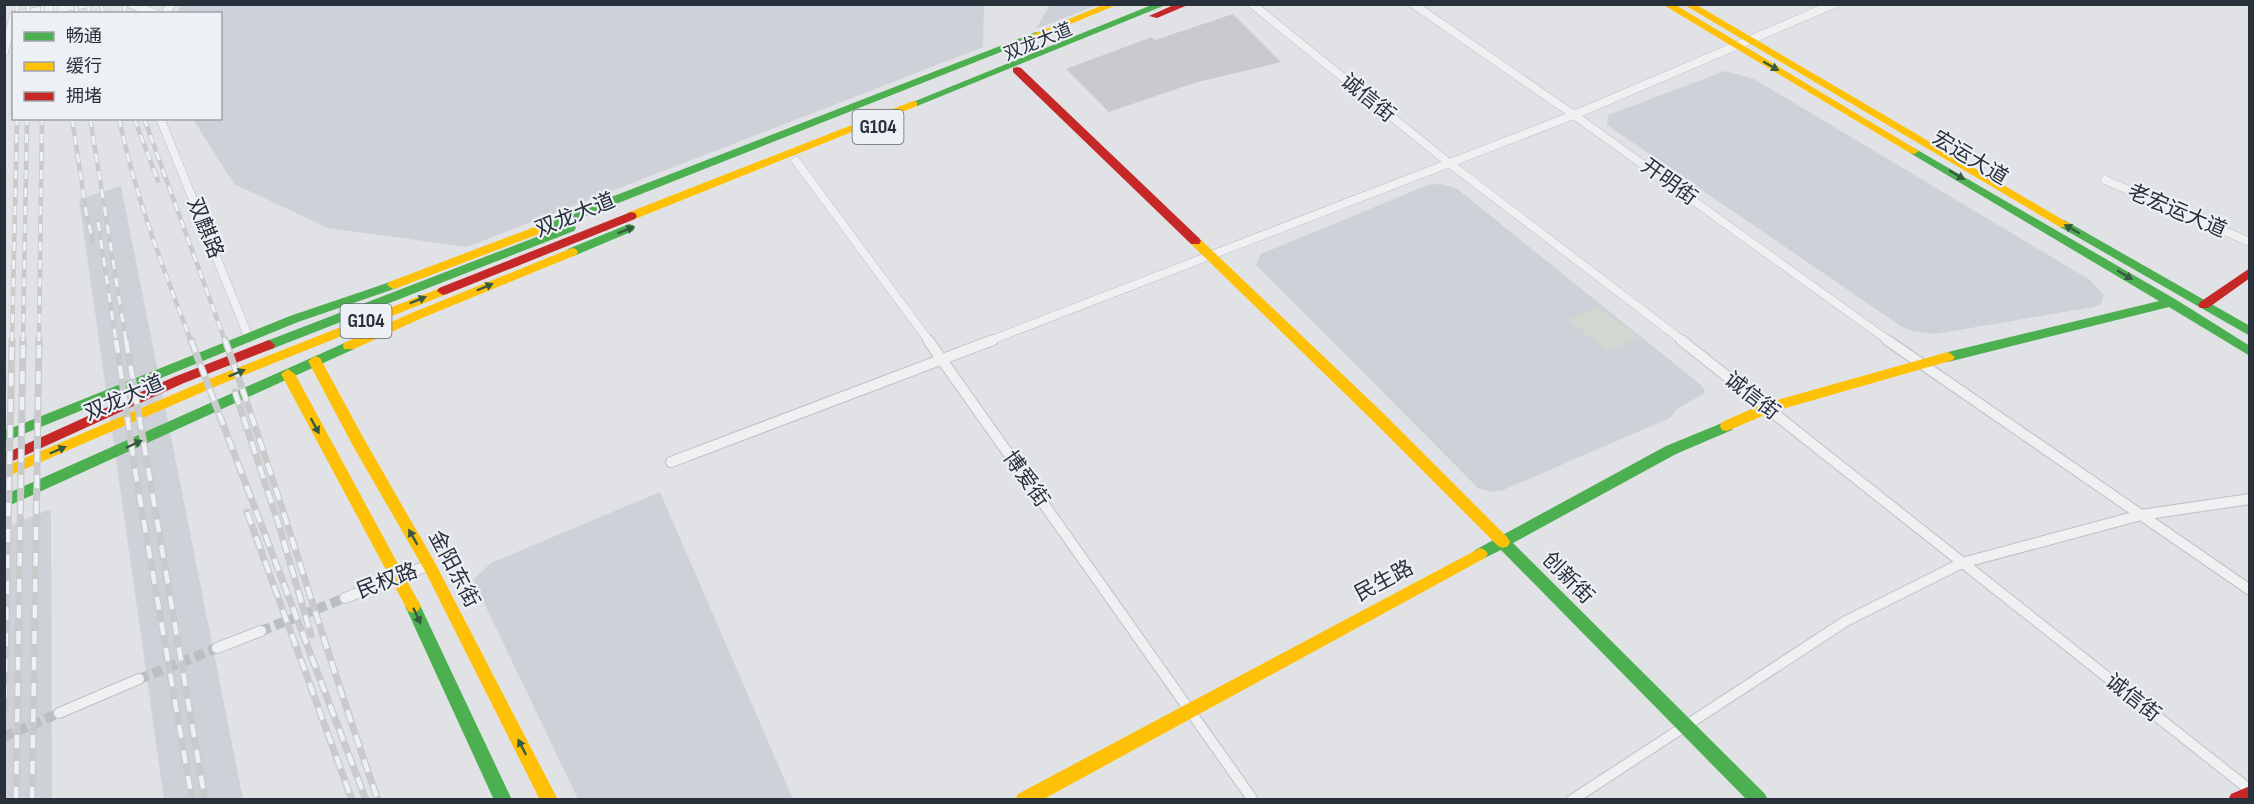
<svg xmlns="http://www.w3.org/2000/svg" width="2254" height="804" font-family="'Sofia Sans Condensed','Noto Sans SC',sans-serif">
	<rect width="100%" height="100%" fill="#e0e2e5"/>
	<g fill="#ced2d8">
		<path d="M181,5H984L983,47L467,247L328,228L234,184L193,119L220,118V14L177,13Z"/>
		<path d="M1050,5V4L1097,5L1036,29Z"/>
		<path d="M1725,71L1754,79L2090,280L2104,295L2101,304L2094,307L1935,334L1912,331L1902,327L1607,125L1608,115Z"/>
		<path d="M1440,184L1456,188L1701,385L1705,391L1704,394L1678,408L1670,418L1503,490L1490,492L1478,488L1256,265L1261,254L1428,185Z"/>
		<path d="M121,186L243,799H164L79,199Z"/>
		<path d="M660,492L793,799H578L473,580L491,563Z"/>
		<path d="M51,509L52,799H5V527Z"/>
	</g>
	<path fill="#d1d8d0" d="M1598,306L1638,337L1608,352L1569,320Z"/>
	<path fill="#c8cacd" d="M1233,14L1281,62L1194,83L1109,112L1066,69L1152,37L1155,40Z"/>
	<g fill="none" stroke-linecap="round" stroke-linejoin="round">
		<g stroke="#bbbec3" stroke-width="10" stroke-dasharray="10 5" stroke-linecap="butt">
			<path d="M261,631L345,598"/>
			<path d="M139,679L217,648"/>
			<path d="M4,737L59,713"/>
		</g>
		<defs>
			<g id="street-far1">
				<path d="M131,4L156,14"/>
				<path d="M1252,4L1449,163L1683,341"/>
				<path d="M1413,4L1574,115L1889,341"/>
				<path d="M21,14L85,4"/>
				<path d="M165,14L171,4"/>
				<path d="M4,52L14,15"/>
				<path d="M160,118L249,338"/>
				<path d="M796,161L929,341"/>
				<path d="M2105,180L2250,242"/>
				<path d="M989,341L1574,115L1834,4"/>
			</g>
			<g id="street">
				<path d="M928,340L1253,800"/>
				<path d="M1681,340L2250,790"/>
				<path d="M1887,340L2250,590"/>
				<path d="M671,462L993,340"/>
				<path d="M345,598L429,565"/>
				<path d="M217,648L261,631"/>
				<path d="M59,713L139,679"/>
				<path d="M1572,800L1846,621L1962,563L2141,515L2250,499"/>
			</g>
		</defs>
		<use href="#street-far1" stroke="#bec0c3" stroke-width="9"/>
		<use href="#street" stroke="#bec0c3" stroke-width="12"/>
		<use href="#street-far1" stroke="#eff0f1" stroke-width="8"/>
		<use href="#street" stroke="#eff0f1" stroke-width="10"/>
		<g fill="#4caf50" fill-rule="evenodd">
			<path d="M1154,4H1168L917,106H909L908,104Z"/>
			<path d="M1036,32L1039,33V37L555,228H547L545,225L547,222Z"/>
			<path d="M1914,148L2175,299L2250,346V356L2169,307L1948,362L1943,360L1941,357L1948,352L2159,301L1910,153L1909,151Z"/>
			<path d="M2064,220L2250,326V336L2060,227L2058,224L2060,221Z"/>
			<path d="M570,224L574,225L576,228L574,231L274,348L269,350L263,345L264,342Z"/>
			<path d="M629,224L633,225L635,228L633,231L576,255L572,256L566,252L568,249Z"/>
			<path d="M393,281L399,285L397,288L298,322L4,442V431L290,316Z"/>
			<path d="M349,341L355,346L354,349L4,508V495Z"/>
			<path d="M1727,421L1732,422L1734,426L1732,430L1676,454L1513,543L1765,794L1768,800H1747L1501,550L1480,560L1475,558L1472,554L1475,550L1666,446Z"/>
			<path d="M413,599L418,601L512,800H494L405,606L408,601Z"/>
		</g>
		<g fill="#ffc107" fill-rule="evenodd">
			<path d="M1105,4H1119L1039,37L1031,35Z"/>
			<path d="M1662,4H1674L1919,151L1914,154L1910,153Z"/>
			<path d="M1683,4H1695L2070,224L2068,227H2060Z"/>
			<path d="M913,101L917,102V106L635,219H627L625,216L627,213Z"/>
			<path d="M540,225L546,229L544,232L397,288L393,289L387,285L389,282Z"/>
			<path d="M1195,237L1199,238L1382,412L1508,538L1510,542L1508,546L1503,548L1498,546L1372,420L1191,244L1189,241Z"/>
			<path d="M572,248L576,249L578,252L576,255L422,318L354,349H344L343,346L344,343L414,312Z"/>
			<path d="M443,287L447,288L449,291L447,294L219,385L4,478V467L209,379Z"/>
			<path d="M1948,352L1955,357L1953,360L1772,412L1727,431L1722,430L1720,426L1722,422L1763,404Z"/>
			<path d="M315,356L320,358L364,439L434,561L558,800H540L424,569L353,446L308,361Z"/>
			<path d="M288,369L295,374L418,601L421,606L418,611L413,613L408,611L281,374Z"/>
			<path d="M1480,548L1485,550L1488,554L1485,558L1042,800H1015L1018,794Z"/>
		</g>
		<g fill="#c62828" fill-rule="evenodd">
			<path d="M1176,4H1190L1157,18L1149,16Z"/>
			<path d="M1017,67L1021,68L1199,238L1201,241L1199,244H1191L1013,72V68Z"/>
			<path d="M631,212L635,213L637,216L635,219L447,294L443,295L437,291L439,288Z"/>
			<path d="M2250,268V278L2208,308H2200L2198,305L2200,302Z"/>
			<path d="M269,340L275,345L274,348L184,383L4,465V454L174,377Z"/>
			<path d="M2250,786V800H2228L2231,794Z"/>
		</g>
		<defs>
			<g id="rail-far1">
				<path d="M17,4V14"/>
				<path d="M28,4V14"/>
				<path d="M55,4L56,14"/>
				<path d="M76,4L77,14"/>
				<path d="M88,4L89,14"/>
				<path d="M101,4L103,14"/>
				<path d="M42,14L43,4"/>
				<path d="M124,14L125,4"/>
				<path d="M72,118L86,212L93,242"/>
				<path d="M90,118L126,341"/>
				<path d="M119,118C135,196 163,268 191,341"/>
				<path d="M134,118L158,181"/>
				<path d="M144,118L225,341"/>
				<path d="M4,171V282"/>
				<path d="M98,222L116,341"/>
				<path d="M12,341L17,118"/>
				<path d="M23,341L27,118"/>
				<path d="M39,341L42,118"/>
			</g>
			<g id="rail">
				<path d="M116,340L136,476L192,800"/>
				<path d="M126,340L205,800"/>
				<path d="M191,340L366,800"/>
				<path d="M225,340C280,492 324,648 378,800"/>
				<path d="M235,392L279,525L311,635"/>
				<path d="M247,512L352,800"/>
				<path d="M4,724L12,340"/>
				<path d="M16,800L23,340"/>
				<path d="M32,800L39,340"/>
			</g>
		</defs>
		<use href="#rail-far1" stroke="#c8cacc" stroke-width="4.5"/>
		<use href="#rail" stroke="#c8cacc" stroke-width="7"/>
		<use href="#rail-far1" stroke="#edf0f4" stroke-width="3" stroke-dasharray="9" stroke-linecap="butt"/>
		<use href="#rail" stroke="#edf0f4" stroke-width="4.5" stroke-dasharray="13" stroke-linecap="butt"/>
	</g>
	<defs><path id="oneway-solid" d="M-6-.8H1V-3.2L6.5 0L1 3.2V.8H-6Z" transform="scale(1.5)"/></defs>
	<g fill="#355c43">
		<use href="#oneway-solid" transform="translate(1771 66) rotate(30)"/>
		<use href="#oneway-solid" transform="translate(1957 175) rotate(31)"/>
		<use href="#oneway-solid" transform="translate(2072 229) rotate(-150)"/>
		<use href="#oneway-solid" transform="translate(626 230) rotate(-22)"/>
		<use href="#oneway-solid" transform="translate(2125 275) rotate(31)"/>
		<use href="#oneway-solid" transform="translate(485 287) rotate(-23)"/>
		<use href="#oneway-solid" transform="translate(418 300) rotate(-22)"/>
		<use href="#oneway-solid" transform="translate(237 373) rotate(-22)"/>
		<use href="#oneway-solid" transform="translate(315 426) rotate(62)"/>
		<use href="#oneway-solid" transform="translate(134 444) rotate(-25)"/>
		<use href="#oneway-solid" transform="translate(58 450) rotate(-23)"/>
		<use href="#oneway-solid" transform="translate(413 537) rotate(-120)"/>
		<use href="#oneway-solid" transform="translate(417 616) rotate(65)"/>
		<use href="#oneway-solid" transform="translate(522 747) rotate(-117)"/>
	</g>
	<g text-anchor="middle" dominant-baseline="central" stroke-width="4.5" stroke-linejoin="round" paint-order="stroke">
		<g font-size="18" fill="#28303c" stroke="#edf0f4">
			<text transform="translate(1038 42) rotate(-22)">双龙大道</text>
		</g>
		<g fill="#edf0f4" stroke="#636a73" stroke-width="1.5">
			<rect x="852.5" y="110" width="51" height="34" rx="4.5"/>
			<rect x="340.5" y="304" width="51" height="34" rx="4.5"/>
		</g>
		<g font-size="20" font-weight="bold" fill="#28303c">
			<text x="878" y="127">G104</text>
			<text x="366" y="321">G104</text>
		</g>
		<g font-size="21" fill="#28303c" stroke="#edf0f4">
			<text transform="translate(1368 98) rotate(39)">诚信街</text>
			<text transform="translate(1970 158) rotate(31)">宏运大道</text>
			<text transform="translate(1669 182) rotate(36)">开明街</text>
			<text transform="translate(2177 211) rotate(23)">老宏运大道</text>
			<text transform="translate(575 215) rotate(-22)">双龙大道</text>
			<text transform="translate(205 228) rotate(68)">双麒路</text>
			<text transform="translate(1752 396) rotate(38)">诚信街</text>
			<text transform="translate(124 398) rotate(-23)">双龙大道</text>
			<text transform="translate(1026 479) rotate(55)">博爱街</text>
			<text transform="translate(454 569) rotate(62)">金阳东街</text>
			<text transform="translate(1568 578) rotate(45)">创新街</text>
			<text transform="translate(387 581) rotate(-21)">民权路</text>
			<text transform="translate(1384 581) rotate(-28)">民生路</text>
			<text transform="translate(2133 698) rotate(38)">诚信街</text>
		</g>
	</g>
	<rect width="2254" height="804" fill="none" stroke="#28303c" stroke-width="12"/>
	<rect x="12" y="12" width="210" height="108" fill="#edf0f4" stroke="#9ea3aa" stroke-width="1.5"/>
	<rect x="24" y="32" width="30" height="9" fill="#4caf50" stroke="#9ea3aa" stroke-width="1.5"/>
	<text x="66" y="42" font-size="18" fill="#28303c">畅通</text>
	<rect x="24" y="62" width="30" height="9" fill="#ffc107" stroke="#9ea3aa" stroke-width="1.5"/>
	<text x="66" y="72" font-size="18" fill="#28303c">缓行</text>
	<rect x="24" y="92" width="30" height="9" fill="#c62828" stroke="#9ea3aa" stroke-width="1.5"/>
	<text x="66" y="102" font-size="18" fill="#28303c">拥堵</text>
</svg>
